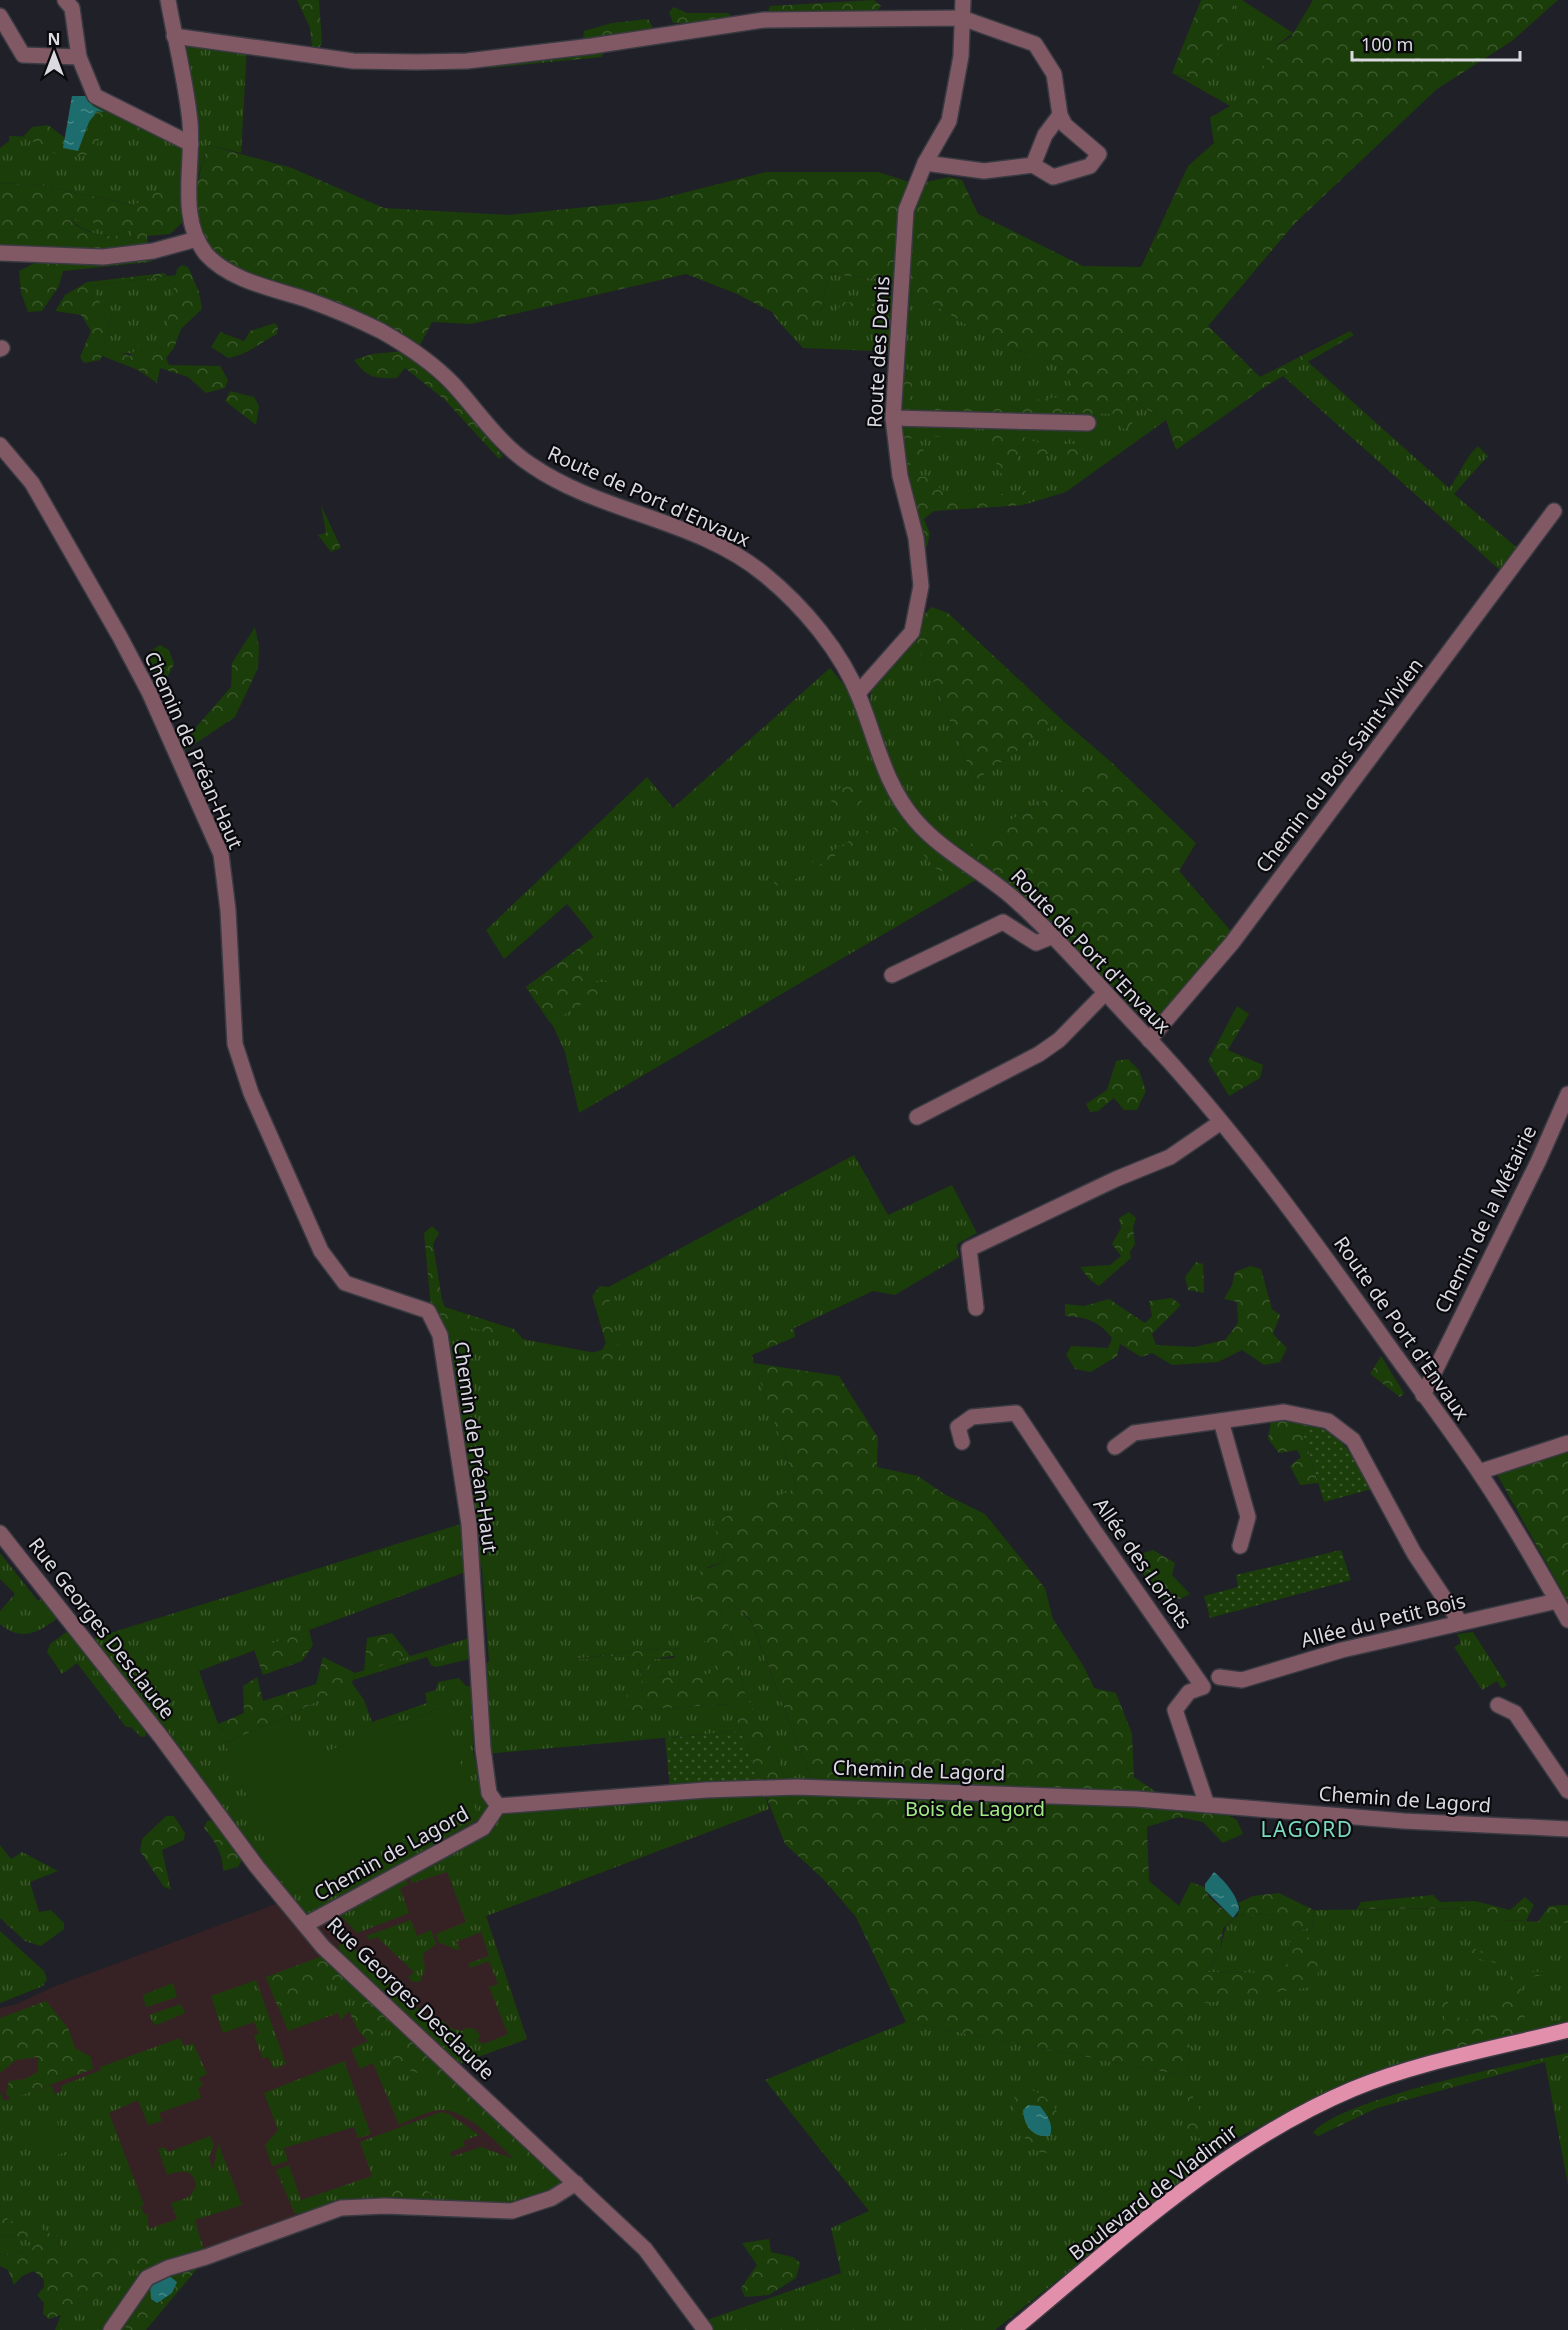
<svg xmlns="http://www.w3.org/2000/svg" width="1568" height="2330" font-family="'Noto Sans',sans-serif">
	<defs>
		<pattern id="grass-tufts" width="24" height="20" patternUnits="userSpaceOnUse" patternTransform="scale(1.5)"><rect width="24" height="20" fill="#1b3d09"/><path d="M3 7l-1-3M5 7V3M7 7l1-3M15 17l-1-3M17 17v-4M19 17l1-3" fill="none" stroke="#3c582d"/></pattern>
		<pattern id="forest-crowns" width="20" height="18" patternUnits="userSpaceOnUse" patternTransform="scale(1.5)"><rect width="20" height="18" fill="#1b3d09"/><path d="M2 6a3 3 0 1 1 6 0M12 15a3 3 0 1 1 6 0" fill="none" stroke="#3c582d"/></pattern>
		<pattern id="park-dots" width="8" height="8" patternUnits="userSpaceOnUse" patternTransform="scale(1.5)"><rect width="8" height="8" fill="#1b3d09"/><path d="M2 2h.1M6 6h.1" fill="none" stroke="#3c582d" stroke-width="1.8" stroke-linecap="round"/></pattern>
		<pattern id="water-ripples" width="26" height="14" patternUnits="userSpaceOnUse" patternTransform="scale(1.5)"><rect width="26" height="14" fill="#1d6d6e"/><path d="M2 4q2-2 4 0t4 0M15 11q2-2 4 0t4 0" fill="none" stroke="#488889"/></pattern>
	</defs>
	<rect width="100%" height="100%" fill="#202028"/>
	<path fill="#362224" d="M288,1716L306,1759L476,1810L498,1806L769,1809L486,1916L527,2039L453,2066L576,2183L341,2208L206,2257L62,2251L0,2092V2008L17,2004L53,1987L284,1901L180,1763Z"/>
	<g fill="url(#grass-tufts)">
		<path d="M1219,0H1242L1293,33L1270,50L1261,80L1248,95L1230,106L1172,73L1190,79L1234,5Z"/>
		<path d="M192,42L247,48L241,153L208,145L196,182L198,135L185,49Z"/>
		<path d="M72,96H88L179,144L185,150L181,199L159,190L135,205L40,185L0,183V148L9,141V136L65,138Z"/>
		<path d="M67,217L132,231L133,246L122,245L118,236C99,237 80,230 67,217Z"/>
		<path d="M830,274L894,281L994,341L1088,377L1166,420L1066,492L1023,505L909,512L897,352L803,348L778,321H817Z"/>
		<path d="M176,275L164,348C135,350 133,360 104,347L109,322L91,286Z"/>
		<path d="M1307,361L1449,488C1460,475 1465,457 1478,446L1488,456L1454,494L1523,553L1503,573L1283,376Z"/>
		<path d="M916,640L975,781L1061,719L1110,761L962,849C903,820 889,757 870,700L872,687Z"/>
		<path d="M830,668L846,687L893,803L924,840L981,877L579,1113L565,1052L553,1026L526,987L594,937L567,904L504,959L486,930L647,777L673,808Z"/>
		<path d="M854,1155L888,1215L952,1185L977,1233L957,1244L959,1257L895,1295L873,1291L730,1358L754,1363L797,1488L720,1544L725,1561L708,1567L692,1597L710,1636L718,1662L709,1675L651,1677L649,1668L654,1659L673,1658L682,1648L643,1650L573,1659L633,1656L639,1660L643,1693L619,1711L731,1704L741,1731L485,1754L481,1669L489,1661L482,1569L477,1553L437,1310L527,1340L612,1356L601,1291Z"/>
		<path d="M464,1523L471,1570L199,1671L225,1743L289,1895L352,1869L349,1861L442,1707L306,1760L288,1716L352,1683L364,1700L372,1722L427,1703L425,1693L436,1690L438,1682L459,1678L466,1686H472L473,1752L487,1808L479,1819L310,1915L304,1916L184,1761L94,1638Z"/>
		<path d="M0,1553L38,1601L45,1597L58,1618C38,1633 21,1642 0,1624V1611L15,1594L0,1579Z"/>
		<path d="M728,1600L751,1621L812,1782L787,1780L744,1691L736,1646L719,1607Z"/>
		<path d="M68,1631L145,1725L146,1736L141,1737L131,1727H126L77,1663L62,1674L47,1652L50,1644Z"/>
		<path d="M1473,1632L1507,1685L1502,1689L1497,1681L1482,1690L1454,1647L1461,1643L1457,1634Z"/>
		<path d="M469,1638L470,1659L436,1667L431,1665L427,1657L353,1680L355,1673Z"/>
		<path d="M763,1789L769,1809L486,1916L527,2039L459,2064L341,1955L338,1947L343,1941L354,1938L358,1941L351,1946L429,2019L433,2020L438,2017L451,2028L461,2031L466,2028L475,2029L480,2035L478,2041L484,2044L508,2034L489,1987L498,1984L489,1961L470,1968L469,1963L489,1956L481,1932L456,1942L460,1949L457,1950L438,1942L436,1934L466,1922L447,1872L412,1883L408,1873L458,1842L498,1806Z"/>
		<path d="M0,1845L11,1859L22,1852L58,1871L30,1882L39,1912L51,1910L64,1923V1929L41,1946L25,1941L0,1918Z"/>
		<path d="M403,1872L408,1885L400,1888L409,1913L357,1933L335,1910Z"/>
		<path d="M1482,1908L1499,1920L1568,1923V2021L1410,2061L1349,2083L1235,2139L995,2330H714L707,2320L841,2273L831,2228L869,2211L765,2080L906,2022L1187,2076L1191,2005L1318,1985L1289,1942L1288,1964L1258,1973L1207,1972C1211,1965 1217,1958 1220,1950C1225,1936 1222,1925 1237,1916L1273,1914L1298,1931L1312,1927L1314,1910Z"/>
		<path d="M411,1920L417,1936L431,1930L436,1944L423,1954L425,1969L420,1982H413L408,1977L414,1972L377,1937L370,1940L366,1936Z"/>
		<path d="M0,1931L44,1971L47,1979L43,1986L0,2003Z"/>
		<path d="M323,1956L561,2177L563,2183L539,2198L502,2207L343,2203L295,2214L276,2170L289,2165L301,2200L372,2176L360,2142L441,2112L449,2114L479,2135L463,2141L465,2146L450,2152L451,2157L481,2147L514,2159C495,2141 462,2103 433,2111C422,2114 410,2120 399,2125L373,2063L360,2069L351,2049L368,2041L358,2030L349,2011L341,2020L338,2013L288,2031L266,1977Z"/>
		<path d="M256,1980L286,2064L274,2069L268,2057L263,2059L254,2036L259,2033L254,2022L223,2033L211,1996Z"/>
		<path d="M173,1983L177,1997L146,2007L143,1997L145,1994Z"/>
		<path d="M181,2004L185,2013L157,2025L153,2023L149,2015Z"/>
		<path d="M180,2038L184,2046L193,2043L207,2074L199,2078L203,2086L198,2088L201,2098L159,2113L162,2121L148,2125L138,2100L109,2113L144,2205L141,2206L144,2214H147L149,2229L177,2219L171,2203L189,2197L196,2187C195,2169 181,2170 167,2175L158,2149L165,2147L168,2152L210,2136L214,2145L209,2158L213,2170L218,2143L242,2205L195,2220L206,2257L192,2275V2270L151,2299L157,2303L135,2312L124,2330H55L61,2315L70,2305L94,2301L109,2292L115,2274L62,2252L56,2235L45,2232L37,2224C17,2224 7,2226 0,2205V2092L4,2101L51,2085L55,2094L62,2091L61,2086L101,2070L100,2067Z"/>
		<path d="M1568,2058V2185L1545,2062Z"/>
		<path d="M344,2061L371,2134L358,2138L354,2127L284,2148L288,2161L272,2166L265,2145L278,2130L264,2093Z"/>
		<path d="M0,2235L21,2237L36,2245L28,2250L0,2257Z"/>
	</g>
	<g fill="url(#forest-crowns)">
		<path d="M297,0H319L322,43L318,50L312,47L310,28Z"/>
		<path d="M874,0L881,6L876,12L771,14L768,11L770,6Z"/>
		<path d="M1201,0H1219L1234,5L1237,15L1204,82L1172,73Z"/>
		<path d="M1313,0H1558L1512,41L1437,89L1295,223L1208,326L1260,377L1350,331L1354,335L1266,386L1176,450L1166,420L1137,404L1133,412L1132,426L1123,429L1120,413C1103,415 1089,413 1073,412C1052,412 1032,416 1012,420C1019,448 1052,443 1075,444L1081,457L1064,454H1018L1015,468L1004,476L996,468C1000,450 989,439 986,421H975L974,428L962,435L911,438V444L924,450L909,466L916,476L933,478L946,497L971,498L1026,491L1030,501L1023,505L934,511L924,519L930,534L927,546L923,547L906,481L901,444V372L908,369L916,378L910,390V400L995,404L1070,396L1072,387L1064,368L994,341L894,281L830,274L817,321H778L772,312L737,294L686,274L471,324L432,322L416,353L212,260C190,210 192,196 208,145L292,168L384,208L508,215L655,200L766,172H878L916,184L949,177L962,180L978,214L1083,266L1141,267L1188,166L1214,143L1210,118C1249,94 1257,95 1269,50L1291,37Z"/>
		<path d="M674,7L687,13H728L732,17L708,23H673L669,12Z"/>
		<path d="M648,19L652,26L649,33L606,51L601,57L490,68L486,66L582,47L584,31L612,23Z"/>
		<path d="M94,102L143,128L138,132L109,120L101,131L95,152C66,164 49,152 24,136L32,127L48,125L65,138L64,148L84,138L89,122L97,111L101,112L93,106Z"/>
		<path d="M0,183L40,185L134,205L159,190L181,199L184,221L170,234L147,236L148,246L144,250L133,246L132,231L68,218C79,231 101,237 118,236L127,254L159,257L150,262L63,271L59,286L42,311L28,312L21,293L19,271L42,259L0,253Z"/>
		<path d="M182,265L188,267L199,292L202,309L181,329L174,348L166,358L169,365L220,366L228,380L225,388L206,393L188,377L160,368L157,383L138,370L102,356L100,360L84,363L80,357L91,331L81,315L55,311L65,295L87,282L165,273L167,276L92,286L109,322L104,347L130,356L140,344L150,349L163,348L177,269Z"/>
		<path d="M844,302L883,304L889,308V318L882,317C875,308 869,307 857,308L849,321L843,322L837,317V310Z"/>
		<path d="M275,323L278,327L277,334C259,343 248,355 228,358L211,347L220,332L244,341L250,331Z"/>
		<path d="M404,351L449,392L503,456L499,459L445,400L405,368L397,378C376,379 367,378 354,360L372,354Z"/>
		<path d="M230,391L254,397L259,406L256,425L225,401Z"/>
		<path d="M321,505L341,548L331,552L318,535L326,533Z"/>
		<path d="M931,607L948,613L1061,719L975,781L916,640L919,621Z"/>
		<path d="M255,627L259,647L258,668L235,717L184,751L180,740L191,733L231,687L232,663Z"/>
		<path d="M160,645L169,650L174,664L167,678L157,679L145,655Z"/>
		<path d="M1110,761L1196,843L1179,871L1236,937L1156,1031L1115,990L962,849Z"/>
		<path d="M853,783L863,804L841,811L835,808L828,794Z"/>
		<path d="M900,812L917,832L906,840L890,825L884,827L780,888L774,883L775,873L788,876Z"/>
		<path d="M933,846L972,871L958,879L935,868L922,853Z"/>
		<path d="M594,937L599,949L595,958H579L570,964L575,968L590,973L595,982H607L612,986L550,1023L526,987Z"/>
		<path d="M1237,1006L1249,1014L1228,1050L1263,1065L1260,1078L1229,1096L1208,1061Z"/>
		<path d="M1128,1059L1139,1070L1146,1091L1137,1110H1124L1114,1098L1098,1111L1090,1112L1086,1104L1107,1090L1116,1061Z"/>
		<path d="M1129,1212L1136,1218L1133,1228L1135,1244L1130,1252L1131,1258L1099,1286L1089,1279L1080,1267L1110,1265L1121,1256L1112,1244L1121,1228L1119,1218Z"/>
		<path d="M432,1226L439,1233L433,1244L442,1300L445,1307L514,1329L522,1338L515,1342L437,1316L431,1308L424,1233Z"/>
		<path d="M1196,1262L1203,1264L1204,1293L1188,1290L1185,1277Z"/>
		<path d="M1250,1266L1261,1269L1272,1309L1280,1315L1273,1334L1287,1348L1280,1362L1264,1365L1242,1350L1218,1362L1172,1365L1152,1353L1141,1357L1120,1344L1117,1356L1091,1372L1075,1369L1066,1355L1071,1346L1108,1348L1112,1338C1099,1321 1086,1317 1065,1316V1304L1084,1306L1109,1299L1145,1323L1152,1316L1149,1301L1172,1298L1181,1305L1152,1334L1156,1345L1194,1347L1225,1340L1238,1323L1237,1302L1224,1299L1232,1285L1235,1272Z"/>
		<path d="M600,1286L608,1287L614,1293L609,1302L620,1355L615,1366L599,1364L594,1352L602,1350L606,1343L592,1296Z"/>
		<path d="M794,1328L795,1337L752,1355L754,1363L839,1376L878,1438L877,1467L918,1476L944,1494L985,1514L1045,1588L1053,1619L1084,1667L1094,1688L1116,1693L1132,1734L1134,1777L1159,1794L1220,1811L1237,1820L1243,1834L1223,1843L1203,1822L1179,1817L1147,1827L1149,1881L1179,1906L1191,1882L1204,1887L1209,1897L1233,1918L1223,1929L1220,1951L1207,1972L1258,1973L1287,1964L1289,1942L1311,1937L1317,1942L1318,1986L1192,2005L1187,2076L906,2022L856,1917L823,1879L785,1844L763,1789L814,1787L751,1620L728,1600L719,1607L736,1646L744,1691L787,1780L760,1782L731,1704L619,1711L609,1703L610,1699L643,1692L639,1660L633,1656L560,1661L643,1650L682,1648L685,1654L654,1659L649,1668L651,1677L709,1674L718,1662L701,1647L710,1636L692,1598L697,1573L725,1561L713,1522L797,1488L754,1363L729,1358Z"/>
		<path d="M1381,1356L1404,1393L1400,1397L1370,1374Z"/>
		<path d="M1287,1419L1300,1423L1318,1483L1300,1485L1290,1466L1301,1457L1297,1450L1279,1453L1268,1439L1271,1420Z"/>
		<path d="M1568,1443V1602L1493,1467Z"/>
		<path d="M1153,1550L1175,1563L1172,1575L1190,1594L1180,1599H1160L1144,1576L1143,1553Z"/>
		<path d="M309,1630L313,1645L302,1661L263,1675L254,1650Z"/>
		<path d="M392,1633L410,1656L364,1671L367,1638Z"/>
		<path d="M323,1657L355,1673L352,1683L288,1716L225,1743L218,1724L244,1713L243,1686L257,1677L263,1701L316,1684Z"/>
		<path d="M166,1816H174L185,1833L184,1840L162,1850L171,1890L164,1887L140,1851L142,1839Z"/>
		<path d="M214,1820L242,1860L238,1867L223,1871C223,1854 215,1841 204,1828L207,1821Z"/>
		<path d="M1279,1893L1314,1910L1312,1927L1298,1931L1273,1914L1237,1916L1240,1908L1238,1903L1253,1896Z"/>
		<path d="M1433,1895L1440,1902L1475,1901L1510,1910L1525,1897L1534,1905L1526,1921L1499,1920L1482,1908L1357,1909L1361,1902Z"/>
		<path d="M1568,1905V1923L1538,1922L1549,1906Z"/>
		<path d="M1461,1945L1506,1958L1507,1961L1504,1965L1459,1954Z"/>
		<path d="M323,1956L349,1980L339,1983L320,1976L314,1991L303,1992L291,2007L276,2003L266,1977Z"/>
		<path d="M1551,1971L1548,1974L1520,1979L1525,2032L1439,2053L1437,2041L1445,2024L1438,1979L1445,1984L1450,2015L1479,2023L1491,2017L1484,2009V1997L1497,1995L1511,1986L1509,1980L1512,1973Z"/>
		<path d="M363,1993L392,2020L385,2031L368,2041L358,2030L349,2011Z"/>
		<path d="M46,2001L68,2028L75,2048L91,2057L93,2069L11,2099L6,2094L9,2081L25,2079L38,2072V2057L16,2060L0,2073V2018Z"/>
		<path d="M409,2035L552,2169L545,2174L534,2169L447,2093L420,2074L398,2066L390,2054L393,2039Z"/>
		<path d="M1568,2053V2063L1545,2062L1377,2108L1318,2136L1313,2133C1338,2099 1520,2063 1568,2053Z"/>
		<path d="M1182,2084L1187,2085L1203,2117L1206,2130L1199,2139L1182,2126L1189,2104Z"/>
		<path d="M1028,2088C1053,2100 1059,2107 1062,2135L1058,2136L1052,2130L1047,2116L1023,2110C1024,2124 1029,2132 1042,2137L1048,2151L1044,2155C1022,2143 1011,2118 1015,2094Z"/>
		<path d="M411,2185L431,2193L435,2205L370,2203L372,2195Z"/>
		<path d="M0,2205C7,2226 17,2224 37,2223L45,2232L56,2235L62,2252L94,2255L175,2253L172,2257L115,2274L109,2292L94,2301L70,2305L61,2315L49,2319L43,2314L44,2303L37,2295L44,2287V2280L34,2271L22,2276L14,2285L8,2270L0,2266V2257L28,2250L36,2245L21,2237L0,2235Z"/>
		<path d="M769,2239L771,2252L793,2257L800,2263L796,2278L769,2295L745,2297L741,2288L757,2265L742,2243Z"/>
		<path d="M184,2263L192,2270V2275L146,2330H124L135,2312L157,2303L168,2275Z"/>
	</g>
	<g fill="url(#park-dots)">
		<path d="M1300,1423C1342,1428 1352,1456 1372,1489L1324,1502Z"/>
		<path d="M1341,1550L1351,1580L1210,1618L1204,1596L1238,1587L1236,1575Z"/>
		<path d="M741,1731L760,1782L670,1788L665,1738Z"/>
	</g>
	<g fill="#1b3d09">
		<path d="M442,1707L476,1810L349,1861L352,1869L289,1895L225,1743L288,1716L307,1759Z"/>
		<path d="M55,2116L68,2151L46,2159L33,2123Z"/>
	</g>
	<g fill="url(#water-ripples)">
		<path d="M72,96H85L93,106L104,112L97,111L89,122L78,151L63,148Z"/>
		<path d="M1214,1872C1225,1881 1238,1896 1239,1910L1233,1918L1205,1890V1884Z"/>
		<path d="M1028,2105L1040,2106C1047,2115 1054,2124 1050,2136C1032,2138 1024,2126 1023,2110Z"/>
		<path d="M168,2275L177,2282L172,2293L157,2303L151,2299L150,2283Z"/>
	</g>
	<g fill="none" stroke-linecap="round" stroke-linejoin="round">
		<defs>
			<g id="minor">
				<path d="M65,0L72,8L79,57L95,96L191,144"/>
				<path d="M168,0C175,40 186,81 190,122C194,164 177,218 206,254C230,281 275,289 308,300C333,309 357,319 381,331C406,345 433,363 453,384C479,412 499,444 531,465C602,514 698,519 765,575C803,606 842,652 860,699C877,742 885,786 916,821C943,852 982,871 1013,898C1060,940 1102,990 1146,1036C1231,1126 1304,1227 1376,1328C1411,1378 1448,1425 1481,1475C1513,1522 1540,1571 1568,1620"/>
				<path d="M0,16L23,55L79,57"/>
				<path d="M174,36L353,61L417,62L467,61L592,46L764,20L962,18L1035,44L1054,74L1060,115L1065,125L1099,154L1090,166L1053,177L1033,165"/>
				<path d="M925,163L984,171L1033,165L1045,135L1060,115"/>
				<path d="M0,253L103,257L153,251L197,239"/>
				<path d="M0,349L2,348"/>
				<path d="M893,418L1088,423"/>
				<path d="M0,445L32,483L120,637L149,692L221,854L228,910L235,1044L251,1093L321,1251L345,1283L428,1311L440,1335L469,1524L483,1749L489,1793L498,1806"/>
				<path d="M858,693L912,632L921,586L916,538L900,476L893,418L906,210L925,163L949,121L961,56L963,0"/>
				<path d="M892,975L1003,922L1036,943L1051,937"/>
				<path d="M1149,1040L1232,943L1554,511"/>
				<path d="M917,1117L1039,1054L1059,1040L1104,994"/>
				<path d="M976,1308L969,1249L1116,1179L1170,1157L1221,1122"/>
				<path d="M1423,1395L1538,1162L1568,1094"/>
				<path d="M1221,1421L1248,1517L1240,1546"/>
				<path d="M962,1442L958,1427L972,1417L1016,1413L1093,1529L1203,1687L1189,1692L1175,1710L1207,1805"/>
				<path d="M1115,1447L1134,1433L1284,1412L1328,1421L1353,1440L1414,1553L1460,1622"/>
				<path d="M1479,1472L1568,1443"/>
				<path d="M0,1533L161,1737L257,1867L323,1947L645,2249L705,2330"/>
				<path d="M1219,1677L1242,1680L1342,1650L1557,1601"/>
				<path d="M1498,1705L1515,1713L1568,1791"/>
				<path d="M305,1925L483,1828L498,1806L706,1790L796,1787L1137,1799L1404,1821L1568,1829"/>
				<path d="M111,2330L147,2278L168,2268L206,2257L341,2208L385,2206L512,2211L552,2198L576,2183"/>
			</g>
			<path id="major" d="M1013,2330C1120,2241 1223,2144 1353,2089C1421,2061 1497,2048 1568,2030"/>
		</defs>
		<use href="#minor" stroke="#3a3a42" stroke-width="18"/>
		<use href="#major" stroke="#3a3a42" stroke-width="18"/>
		<use href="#minor" stroke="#805965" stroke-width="15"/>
		<use href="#major" stroke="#e18faa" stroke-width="15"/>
	</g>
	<g text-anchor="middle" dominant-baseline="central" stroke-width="4.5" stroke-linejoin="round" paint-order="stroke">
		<g font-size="20" fill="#dadae0" stroke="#0a0a0e">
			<text transform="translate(878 352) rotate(-87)">Route des Denis</text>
			<text transform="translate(649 496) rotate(24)">Route de Port d'Envaux</text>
			<text transform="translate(194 750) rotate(66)">Chemin de Préan-Haut</text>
			<text transform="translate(1339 765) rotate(-53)">Chemin du Bois Saint-Vivien</text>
			<text transform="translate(1091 951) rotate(46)">Route de Port d'Envaux</text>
			<text transform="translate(1485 1219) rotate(-64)">Chemin de la Métairie</text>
			<text transform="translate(1402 1328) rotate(55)">Route de Port d'Envaux</text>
			<text transform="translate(476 1447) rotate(82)">Chemin de Préan-Haut</text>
			<text transform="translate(1143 1563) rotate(55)">Allée des Loriots</text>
			<text transform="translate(1383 1620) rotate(-14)">Allée du Petit Bois</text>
			<text transform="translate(102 1628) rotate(52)">Rue Georges Desclaude</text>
			<text transform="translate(919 1770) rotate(2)">Chemin de Lagord</text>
			<text transform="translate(1405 1799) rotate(4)">Chemin de Lagord</text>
			<text transform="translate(391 1853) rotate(-29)">Chemin de Lagord</text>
			<text transform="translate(411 1998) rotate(44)">Rue Georges Desclaude</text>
			<text transform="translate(1153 2192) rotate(-38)">Boulevard de Vladimir</text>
		</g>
		<g font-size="20" fill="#a2ea84" stroke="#0a0a0e">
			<text x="975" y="1808">Bois de Lagord</text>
		</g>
		<g font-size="21" letter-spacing="1.5" fill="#79d9bd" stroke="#0a0a0e">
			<text x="1307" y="1829">LAGORD</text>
		</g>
	</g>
	<g transform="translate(54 54)" stroke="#0a0a0e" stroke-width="4.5" paint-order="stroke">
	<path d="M0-4.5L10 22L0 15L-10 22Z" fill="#dadae0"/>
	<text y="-9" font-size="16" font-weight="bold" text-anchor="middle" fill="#dadae0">N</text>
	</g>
	<path d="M1352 51v9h168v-9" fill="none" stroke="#dadae0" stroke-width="3"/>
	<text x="1361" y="51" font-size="18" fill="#dadae0" stroke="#0a0a0e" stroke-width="4.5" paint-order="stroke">100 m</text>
</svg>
